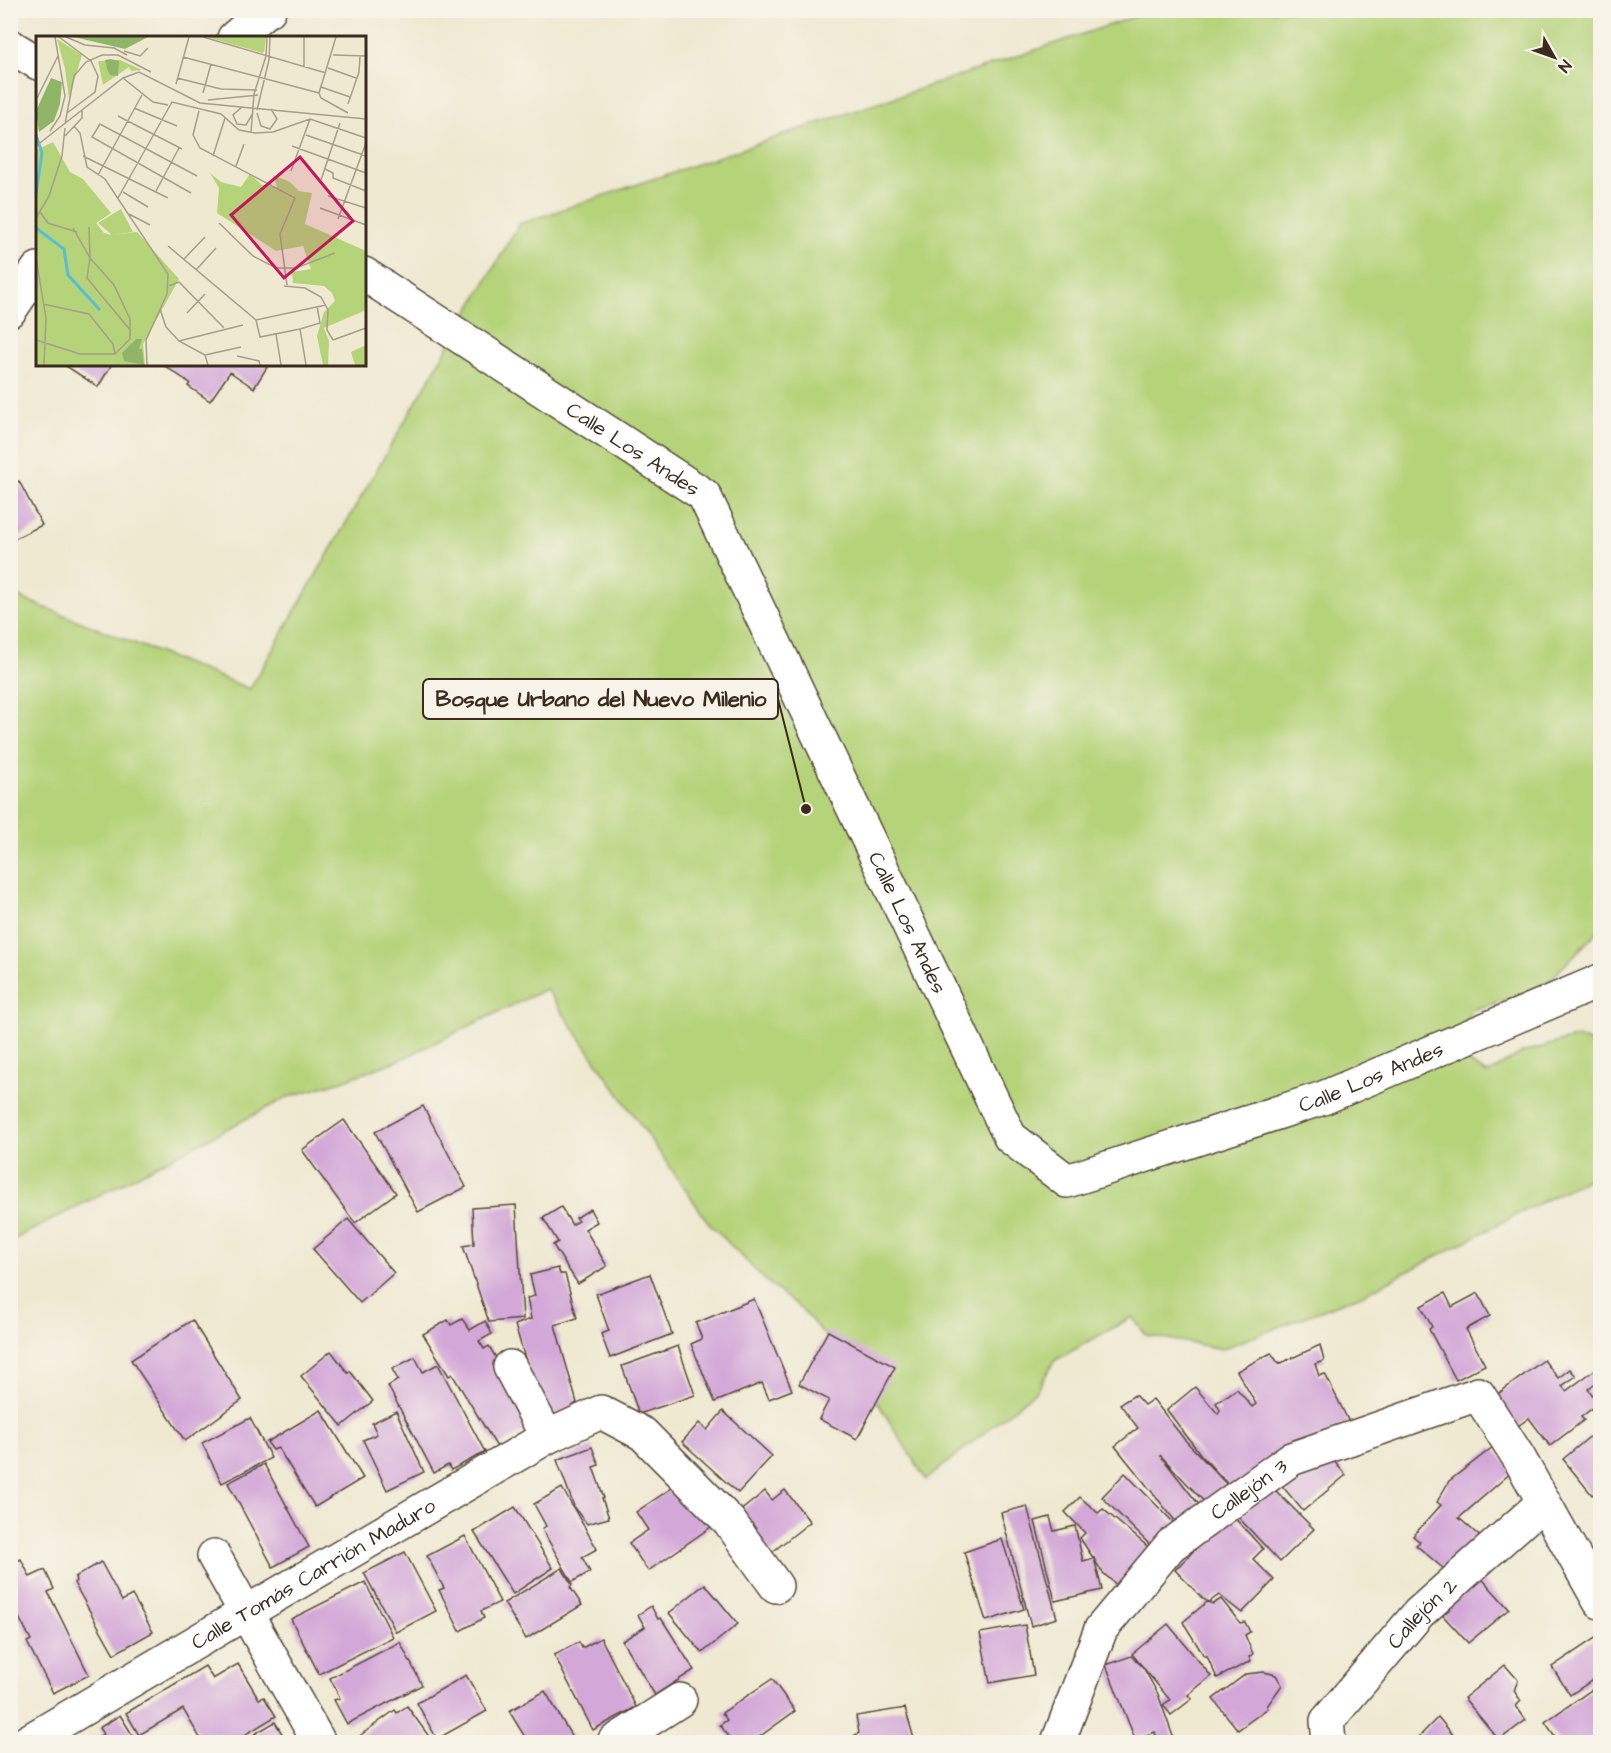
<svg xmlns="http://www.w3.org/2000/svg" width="1611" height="1753" font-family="'Architects Daughter',sans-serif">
	<rect width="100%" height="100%" fill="#f7f3e8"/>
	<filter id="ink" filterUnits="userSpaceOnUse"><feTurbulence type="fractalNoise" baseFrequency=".0167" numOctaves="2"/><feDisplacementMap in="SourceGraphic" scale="12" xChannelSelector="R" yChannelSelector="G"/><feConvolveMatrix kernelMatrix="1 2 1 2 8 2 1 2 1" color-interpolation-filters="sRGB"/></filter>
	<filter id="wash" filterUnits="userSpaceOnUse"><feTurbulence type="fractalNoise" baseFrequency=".008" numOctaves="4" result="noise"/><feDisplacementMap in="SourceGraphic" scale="24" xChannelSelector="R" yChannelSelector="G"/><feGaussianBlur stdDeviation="1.35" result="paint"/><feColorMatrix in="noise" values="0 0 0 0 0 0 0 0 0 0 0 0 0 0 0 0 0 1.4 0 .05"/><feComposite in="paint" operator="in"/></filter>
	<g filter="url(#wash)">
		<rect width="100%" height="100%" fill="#efe9d2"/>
		<path fill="#b5d379" stroke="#787e4c" stroke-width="1.5" d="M1151,11H1600V929L1541,989L1472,1010L1454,1053L1487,1074L1521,1053L1577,1037L1600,1046V1174L1563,1191L1364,1294L1222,1349L1146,1335L1132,1317L1054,1361L1037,1390L926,1480L861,1376L803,1311L766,1281L708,1222L546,989L399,1060L342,1081L288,1097L11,1241V594L250,689L519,224Z"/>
		<g id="blocks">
			<g fill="#d3a8d8">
				<path d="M63,364H112L98,387Z"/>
				<path d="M162,364H269L254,388L230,372L210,401L188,386L190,383Z"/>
				<path d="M19,481L42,525L10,541V485Z"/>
				<path d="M423,1106L466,1187L418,1212L375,1132Z"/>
				<path d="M344,1120L396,1193L355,1223L302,1150Z"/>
				<path d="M516,1205L523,1319L489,1322L463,1246L474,1244L472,1208Z"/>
				<path d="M561,1207L572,1225L578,1221L576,1218L590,1209L597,1222L585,1229L607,1266L578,1284L553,1245L558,1242L543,1218Z"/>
				<path d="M348,1219L394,1273L360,1303L313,1249Z"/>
				<path d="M558,1268L560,1274H565L577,1318L555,1325L577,1403L572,1406L574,1410L548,1422L533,1385L515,1325L531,1319L527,1298L535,1296L530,1275Z"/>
				<path d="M650,1274L672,1334L610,1358L601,1334L609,1331L596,1294Z"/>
				<path d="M1445,1293L1452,1307L1478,1293L1490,1316L1466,1329L1485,1365L1456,1380L1429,1329L1432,1327L1421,1306Z"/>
				<path d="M754,1299L792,1390L769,1399L762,1383L715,1402L691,1344L702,1339L696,1323Z"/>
				<path d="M462,1319L470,1330L485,1321L492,1334L479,1341L484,1349L489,1346L536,1424L497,1447L452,1374L449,1376L423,1334L448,1320L451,1325Z"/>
				<path d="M192,1320L242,1400L185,1441L131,1360Z"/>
				<path d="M828,1331L895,1367L857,1439L819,1419L829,1400L799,1384Z"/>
				<path d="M1320,1345L1324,1361L1315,1364L1319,1376L1325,1374L1349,1422L1234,1491L1201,1455L1167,1410L1195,1387L1218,1414L1220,1410L1216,1403L1237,1389L1252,1407L1256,1404L1237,1371L1271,1353L1279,1364Z"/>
				<path d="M678,1346L695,1395L639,1414L622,1366Z"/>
				<path d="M331,1351L348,1373L350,1371L373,1401L342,1426L301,1376Z"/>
				<path d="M415,1357L423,1372L438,1364L485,1452L451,1470L448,1465L434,1473L388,1386L398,1380L392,1369Z"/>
				<path d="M1544,1360L1558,1378L1570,1369L1576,1376L1562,1386L1566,1391L1596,1369L1600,1375V1379L1588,1389L1599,1403L1581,1417L1584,1420L1550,1446L1529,1418L1518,1426L1495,1396Z"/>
				<path d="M1135,1395L1144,1405L1153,1399L1184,1439L1236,1494L1213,1511L1160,1455L1207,1515L1185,1533L1115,1446L1138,1428L1120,1404Z"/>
				<path d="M321,1410L363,1478L315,1507L278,1448L273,1450L267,1442Z"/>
				<path d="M396,1411L424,1472L387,1490L363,1440L377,1434L372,1423Z"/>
				<path d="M723,1411L772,1456L738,1493L682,1442L699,1423L707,1430Z"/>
				<path d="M250,1418L271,1458L222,1483L202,1443Z"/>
				<path d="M1600,1428V1488L1592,1495L1563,1459Z"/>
				<path d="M592,1447L599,1465L593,1467L604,1498H602L609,1518L587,1524L575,1509L557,1460Z"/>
				<path d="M1493,1447L1513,1471L1459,1518L1484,1540L1452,1576L1416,1545L1420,1542L1413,1536L1441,1505L1437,1502L1449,1481Z"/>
				<path d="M1323,1449L1346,1475L1303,1511L1278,1481Z"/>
				<path d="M264,1464L309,1547L273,1567L228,1483Z"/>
				<path d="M1125,1473L1178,1527L1156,1551L1102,1497Z"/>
				<path d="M681,1482L718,1522L648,1571L629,1543L648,1530L636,1512Z"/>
				<path d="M1272,1487L1314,1529L1280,1562L1239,1518Z"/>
				<path d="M562,1488L597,1549L582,1557L590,1572L572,1582L542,1529L546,1526L534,1504Z"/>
				<path d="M785,1490L810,1522L771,1553L739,1512L765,1491L772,1500Z"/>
				<path d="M1080,1497L1098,1513L1103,1509L1153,1551L1120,1588L1103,1573L1080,1538L1085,1533L1065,1512Z"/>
				<path d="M1027,1506L1057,1618L1031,1626L1001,1513Z"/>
				<path d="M515,1507L553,1568L513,1594L474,1532Z"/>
				<path d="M1233,1516L1263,1549L1253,1559L1274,1580L1242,1613L1219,1595L1209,1602L1203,1599L1175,1570L1203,1541Z"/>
				<path d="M1050,1517L1054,1531L1075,1526L1083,1561L1094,1558L1102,1590L1055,1601L1035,1521Z"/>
				<path d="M465,1536L500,1602L481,1611L484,1618L460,1631L439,1590L444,1588L427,1556Z"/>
				<path d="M1002,1539L1024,1609L986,1621L964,1552Z"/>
				<path d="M405,1552L436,1611L396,1632L364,1573Z"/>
				<path d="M21,1559L30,1577L45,1570L54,1589L48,1592L89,1675L53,1693L27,1642L31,1640L10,1601V1565Z"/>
				<path d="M101,1562L122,1601L132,1595L153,1632L114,1654L74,1583L76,1581L75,1577Z"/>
				<path d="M562,1568L572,1585L570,1587L582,1605L526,1639L504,1603Z"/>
				<path d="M1476,1572L1509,1609L1468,1643L1435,1607Z"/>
				<path d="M365,1582L393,1637L319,1674L291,1619Z"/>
				<path d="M705,1584L738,1624L702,1653L669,1613Z"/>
				<path d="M1221,1599L1240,1623L1245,1622L1250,1632L1245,1635L1253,1654L1249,1657L1251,1661L1217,1678L1207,1656H1204L1183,1622L1207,1602L1213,1604Z"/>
				<path d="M651,1606L658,1619L661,1618L694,1670L655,1695L622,1641L645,1627L638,1615Z"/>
				<path d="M1168,1624L1211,1676L1188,1695L1192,1699L1171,1715L1163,1705L1170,1700L1132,1654Z"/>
				<path d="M1025,1625L1034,1675L990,1683L980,1633Z"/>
				<path d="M1600,1635V1675L1570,1695L1552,1667Z"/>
				<path d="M601,1638L636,1707L593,1730L554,1655L579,1642L582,1648Z"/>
				<path d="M400,1642L422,1685L347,1724L334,1700L340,1698L330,1678Z"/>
				<path d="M1131,1656L1143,1667L1158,1694L1175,1742H1158L1155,1732L1135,1739L1106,1665Z"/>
				<path d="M238,1664L259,1699L264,1697L276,1716L233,1742H199L202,1741L183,1709L139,1735L126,1713L205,1666L213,1679Z"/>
				<path d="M1505,1665L1518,1680L1514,1691L1521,1701L1516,1706L1526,1720L1499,1740L1464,1698Z"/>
				<path d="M1264,1672L1276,1675L1282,1685L1267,1706L1268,1708L1238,1730L1213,1699L1246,1674Z"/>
				<path d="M466,1675L487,1711L437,1739L417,1703Z"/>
				<path d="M772,1679L795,1711L752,1742H733L720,1725L727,1720L722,1713Z"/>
				<path d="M1600,1684V1734L1588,1742H1559L1545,1722Z"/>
				<path d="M545,1691L575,1742H528L509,1711Z"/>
				<path d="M407,1706L433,1742H356L354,1740L395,1710L397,1713Z"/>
				<path d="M905,1708L915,1742H843L859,1733L856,1716Z"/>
				<path d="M120,1715L135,1739L129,1742H91L103,1734L99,1728Z"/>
				<path d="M1438,1717L1459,1742H1414Z"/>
				<path d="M275,1722L287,1742H241Z"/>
			</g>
		</g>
	</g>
	<g filter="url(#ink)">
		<use href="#blocks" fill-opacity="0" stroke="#564739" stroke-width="1.5"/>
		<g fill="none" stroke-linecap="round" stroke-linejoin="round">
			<defs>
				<g id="minor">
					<path d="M234,38L263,13L269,10"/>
					<path d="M10,46L38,63"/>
					<path id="s1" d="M364,274L704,495L1010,1137L1067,1181L1323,1098L1600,981"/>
					<path d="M10,310L38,269"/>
					<path d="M510,1367L547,1437"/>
					<path d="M214,1556L319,1742"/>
					<path id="s2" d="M27,1742L247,1612L547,1437L601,1412L643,1434L729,1521L776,1586"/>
					<path d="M614,1742L680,1700"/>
					<path id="s3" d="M1058,1742L1101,1629L1171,1545L1291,1459L1478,1394L1519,1458L1600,1602"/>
					<path id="s4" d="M1329,1742L1327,1721L1419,1613L1544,1502"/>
				</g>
			</defs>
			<use href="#minor" stroke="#564739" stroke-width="36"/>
			<use href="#minor" stroke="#fff" stroke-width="33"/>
		</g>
	</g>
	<g text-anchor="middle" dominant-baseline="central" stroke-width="5" stroke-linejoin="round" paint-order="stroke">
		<g font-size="21" fill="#3b2a1e" stroke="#f7f3e8">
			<text stroke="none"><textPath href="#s1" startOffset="321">Calle Los Andes</textPath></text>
			<text stroke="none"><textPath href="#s1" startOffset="879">Calle Los Andes</textPath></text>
			<text stroke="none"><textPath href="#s1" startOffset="1510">Calle Los Andes</textPath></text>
			<text stroke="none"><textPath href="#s3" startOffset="326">Callejón 3</textPath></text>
			<text stroke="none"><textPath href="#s2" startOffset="332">Calle Tomás Carrión Maduro</textPath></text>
			<text stroke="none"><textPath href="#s4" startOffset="165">Callejón 2</textPath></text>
		</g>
	</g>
	<g transform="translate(36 36)">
		<rect width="330" height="330" fill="#efe9d2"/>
		<path d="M171,1H230L228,16L227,17ZM21,3L46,19L33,62L29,33ZM84,24L106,34L95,35L93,31L67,49L62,25ZM17,106L34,136L47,143L75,177L60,187L68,197L76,199L62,187L85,173L97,196L76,199L101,196L143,243L107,308L109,329H0V114ZM174,137L185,146L205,151L214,138L226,149L241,151L237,139L254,146L263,155L276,157L269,188L330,215V274L288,292L293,305L292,329H287L281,300L288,276L299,265L296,257L288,250L257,247L256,236L275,233L267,210L240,215L181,177L183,152ZM330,309V329H319L315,316Z" fill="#b5d379"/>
		<path d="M38,1H112L89,13ZM75,23L83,25L82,40L74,39L71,33L69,24ZM15,42L26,46L24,68L18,85L3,96L0,75ZM100,303H106L103,313H106L108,329L88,325L86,317Z" fill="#90b569"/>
		<path fill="none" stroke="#57bed4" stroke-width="3" d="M0,99L6,117L0,158M0,192L28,213L32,239L64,274"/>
		<path fill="none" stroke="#a79d8a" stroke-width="1.5" d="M23,1L55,25L62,40L59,56L31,77M30,1L49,9L78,12L91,19M167,1L290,37M88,15L104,20L112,12M297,19L330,20M147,21L283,57L300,1M268,31V1M292,32L320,42M87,42L117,66L132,69M141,42L185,53L221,54M140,48L153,1M285,51L314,61M167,57L175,28M283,57L285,62L312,77M1,62L22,20M172,64L222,59M312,68L323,36L324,20M206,71L197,79L201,88L210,89L217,77M98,72L141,90M221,74L233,24L234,1M163,75L157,99L164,112L259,162L244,198L251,249M221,77L225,90L234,93L241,83L235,73M82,80L146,113M29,88L38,40L50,26L66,19H82L115,36M38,90L44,97L51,131L69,143L132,238L131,258L110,304L111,329M14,95L24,80L29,60L19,1M215,96L218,58L230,20L231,1M270,99L330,120M29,100L46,82V74M0,110L87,42L103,36L164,67L330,83M256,110L330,137M47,120L132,162M177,120L189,82M200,130L208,108M289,133L297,137V142L330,155M255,135L274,83M62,139L106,59M285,144L304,87M120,155L143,112M87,156L112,171M155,157L56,101L64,88L161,140M292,160L330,172M82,162L136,66L185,78L203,94L219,97L237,96L274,83L330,102M284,172L330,189M4,176L12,187L41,196M93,178L114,189M0,182L13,160L26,120L29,92M302,183L330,107M183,187L217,220L240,232H260L299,217M53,191L54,222L78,249L94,283V303L79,318M37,192L54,222L51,242L95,295M132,210L220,284L290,269M0,222L10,282L8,329M148,223L169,201M160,234L180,212M133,250L143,246L188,292M248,250L269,252L285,261L292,274L291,294L297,304M7,268L53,278L77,308L79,318M124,273L130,291L143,305L169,319L172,329M151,277L169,258M220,284L224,301L264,293L284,287L281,270M264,293L270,329M240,298L245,329M0,304L44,318H79M297,304L330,292M143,305L207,289M169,319L205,311M201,320L223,325L224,329"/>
		<path fill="#c2185b" fill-opacity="0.15" stroke="#c2185b" stroke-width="3" d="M264,121L317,185L248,242L195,179Z"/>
		<rect width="330" height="330" fill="none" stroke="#3b2a1e" stroke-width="3"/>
	</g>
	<path fill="none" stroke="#3b2a1e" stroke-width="2" d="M806 809L778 699"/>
	<circle fill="#3b2a1e" stroke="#f7f3e8" stroke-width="2" cx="806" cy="809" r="6"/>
	<rect fill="#f7f3e8" stroke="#3b2a1e" stroke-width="2" x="423" y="679" width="355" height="40" rx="6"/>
	<g font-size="22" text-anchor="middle" font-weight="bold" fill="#3b2a1e">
		<text x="601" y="706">Bosque Urbano del Nuevo Milenio</text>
	</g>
	<rect width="1611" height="1753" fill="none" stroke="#f7f3e8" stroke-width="36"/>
	<g transform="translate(1554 57) rotate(130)" stroke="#f7f3e8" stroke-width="4.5" paint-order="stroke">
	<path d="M0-4.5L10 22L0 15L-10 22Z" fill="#3b2a1e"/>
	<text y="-9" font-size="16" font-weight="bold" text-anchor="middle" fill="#3b2a1e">N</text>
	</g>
</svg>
